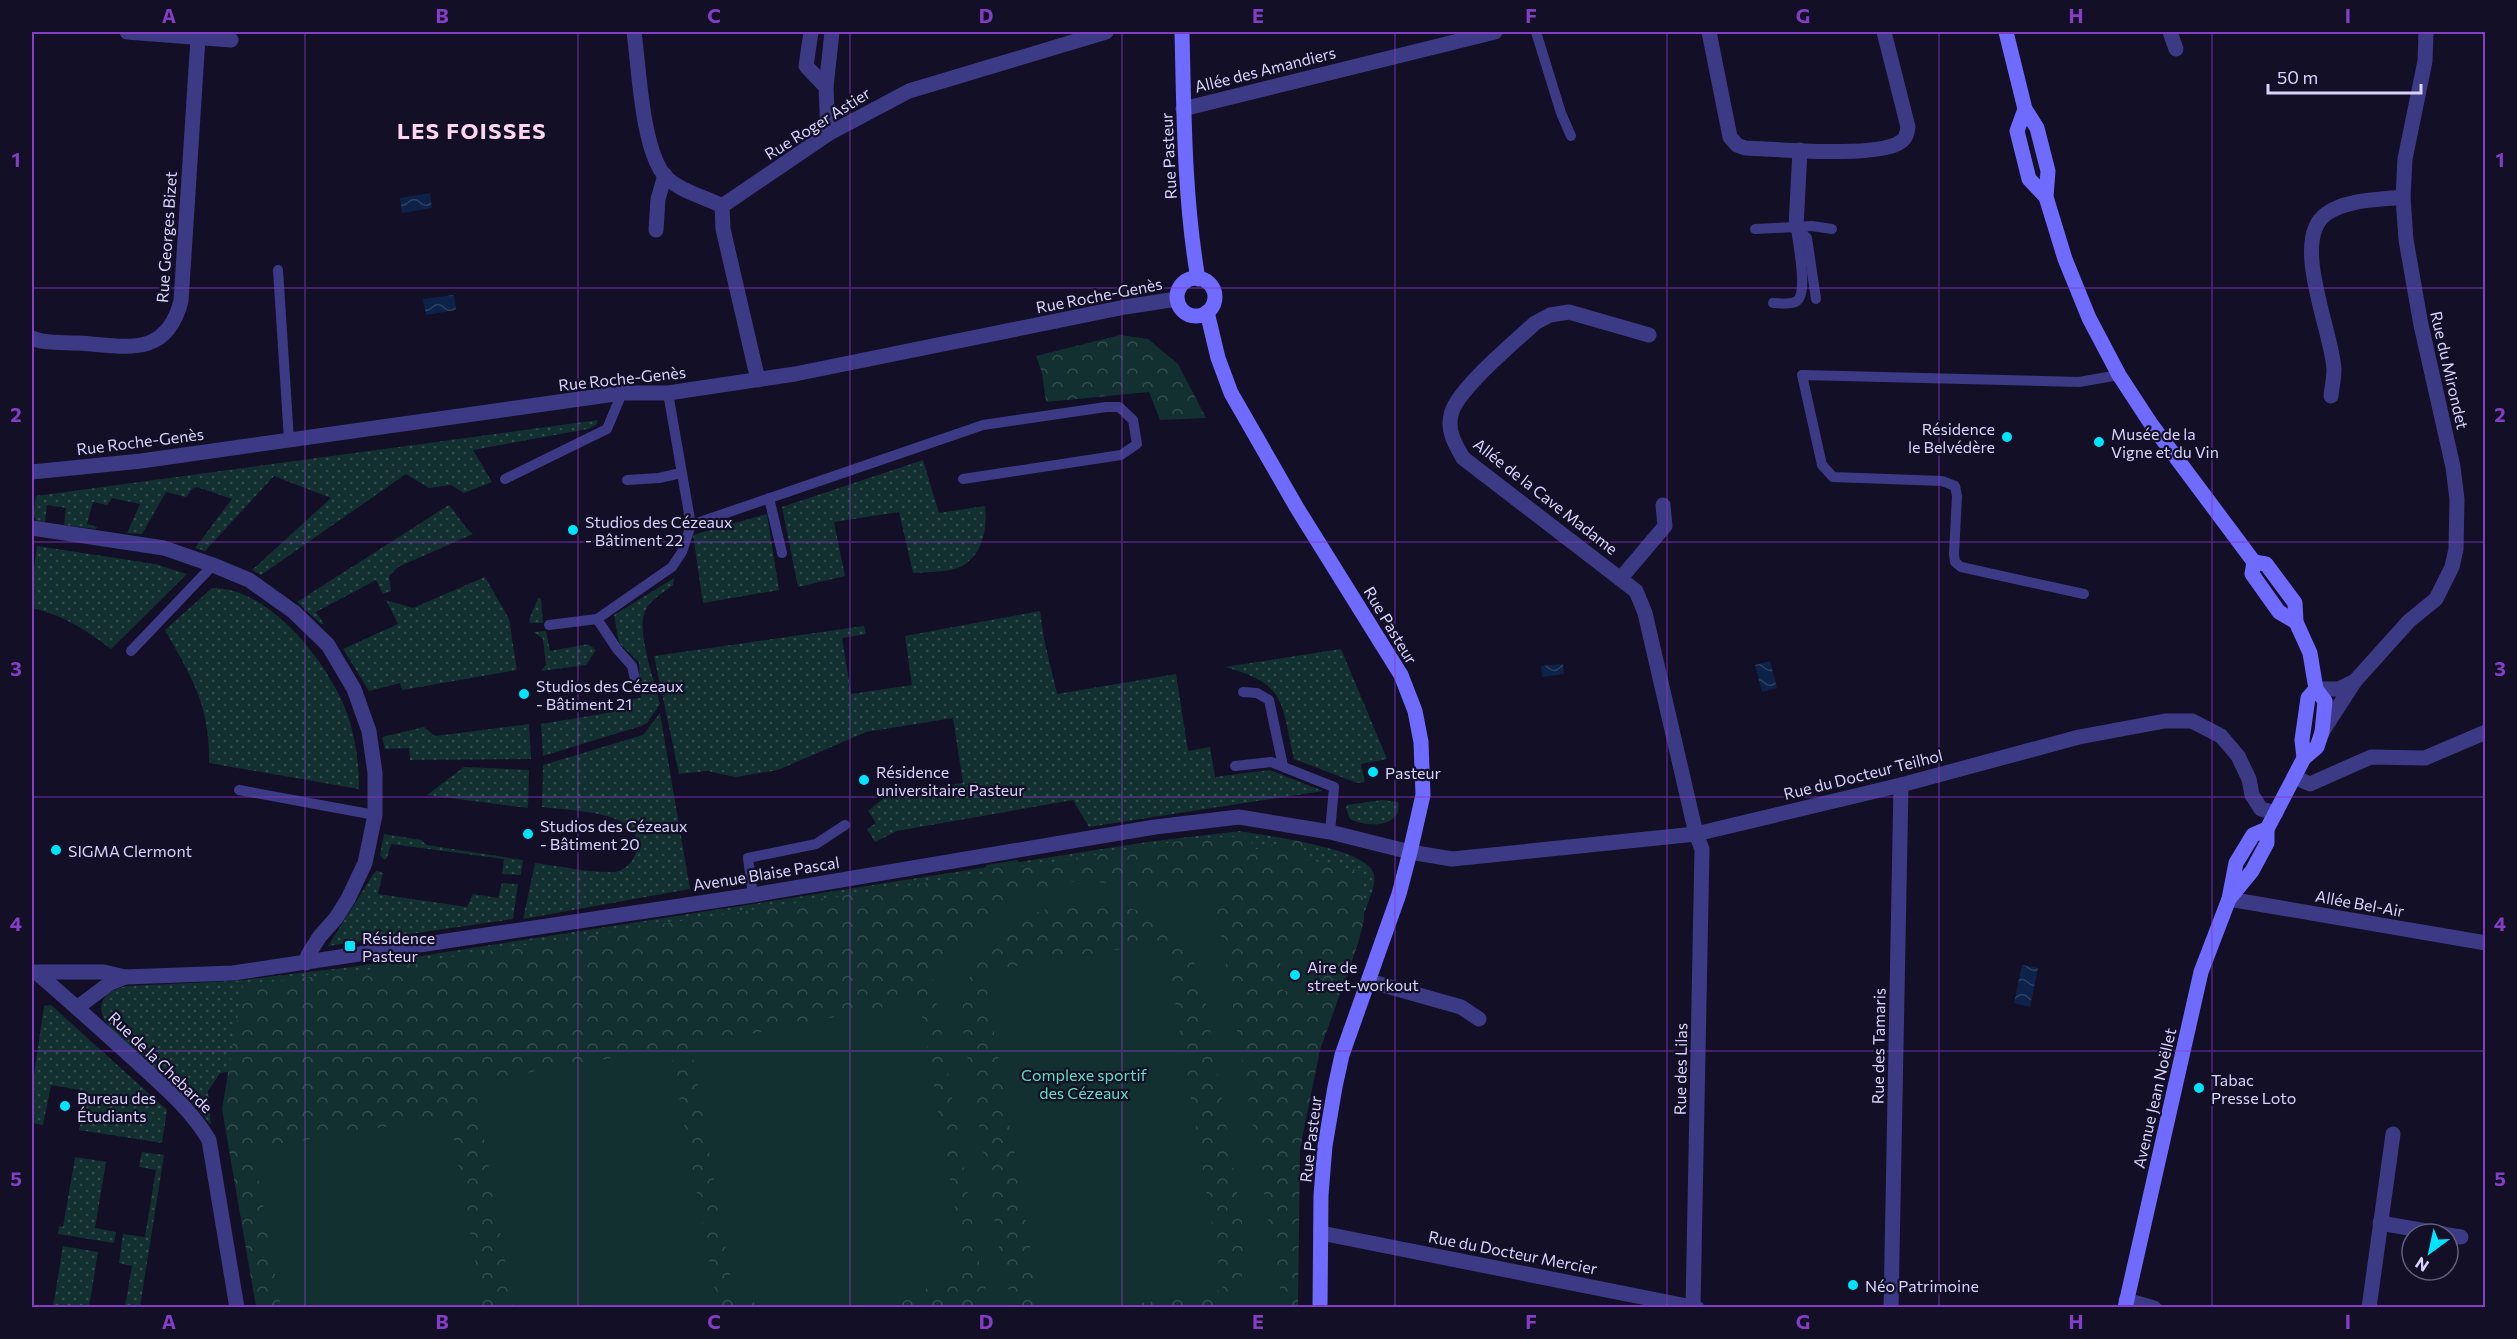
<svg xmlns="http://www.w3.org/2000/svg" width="2517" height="1339" font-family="Commissioner,sans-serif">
	<defs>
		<pattern id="grass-dots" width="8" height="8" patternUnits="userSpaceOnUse" patternTransform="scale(1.5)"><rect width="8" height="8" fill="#12302f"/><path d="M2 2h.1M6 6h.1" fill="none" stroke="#344d4e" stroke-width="1.8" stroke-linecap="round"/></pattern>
		<pattern id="park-crowns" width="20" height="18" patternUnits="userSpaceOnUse" patternTransform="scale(1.5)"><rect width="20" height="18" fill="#12302f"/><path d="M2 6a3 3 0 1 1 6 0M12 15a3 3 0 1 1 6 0" fill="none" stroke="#344d4e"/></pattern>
		<pattern id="water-waves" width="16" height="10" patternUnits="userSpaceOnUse" patternTransform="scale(1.5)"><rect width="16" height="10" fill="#0c2248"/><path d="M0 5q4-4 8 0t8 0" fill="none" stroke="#2f4163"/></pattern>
	</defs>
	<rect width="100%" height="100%" fill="#130f26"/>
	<g fill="url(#grass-dots)">
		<path d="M598,420L596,425L588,429L473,450L492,482L464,493L451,485L429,488L406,474L261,575L252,570L331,498L274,476L205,551L195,548L232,499L197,487L193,488L186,497L166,492L142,534L127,533L140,504L112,498L107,505L93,502L87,524L97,527L96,529L64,525L66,508L47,505L45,522L37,521L33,515L36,496Z"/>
		<path d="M923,460L939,513L985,506C988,532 981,563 951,570C939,572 925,572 913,573L899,512L834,522L845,576L798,587L782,507Z"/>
		<path d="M449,505C458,515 462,525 473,534L398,567L389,576L391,591L383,594L376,580L316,612L324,624H321L297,602Z"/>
		<path d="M767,514L779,590L703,603L693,535Z"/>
		<path d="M37,546L155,564L187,574L111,649C86,630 63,615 32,608V580Z"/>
		<path d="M485,577L509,619L517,670L402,690L400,683L369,691L343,649L398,624L386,600L413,608Z"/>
		<path d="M674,578L673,585C664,592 650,600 645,611C636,630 655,683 660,704L647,723L641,726L543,756L541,724L613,712L622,708L630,699L641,698L639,662L619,643L614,615Z"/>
		<path d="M212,588C269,586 331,666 348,716C356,740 359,764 359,789L209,763C210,705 192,678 165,630Z"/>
		<path d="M538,598H541L543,623H530L529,620Z"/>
		<path d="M1040,611L1044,639L1057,694L1176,674L1188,751L1210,747L1215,777L1270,770L1323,791L1089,827L1073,800L897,831L875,842L867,829L876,823L868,811L890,793L963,783L953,718L866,732L778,770L736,777L707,771L679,774L654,656L864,626L866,634L842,638L851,694L912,685L905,636Z"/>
		<path d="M546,631L550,651L588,644L596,650L586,665L541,671L546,665L543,639L534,632Z"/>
		<path d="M1341,649L1387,759L1361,764L1365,782L1357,783L1294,759C1281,702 1287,684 1225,667Z"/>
		<path d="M660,713L690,889L523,919L535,863C559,866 589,873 613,872C622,872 630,865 634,857C655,810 569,811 542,807L543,765L643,735Z"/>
		<path d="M529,724L531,759L410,760L409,748L385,749L382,737L424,727L435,736Z"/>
		<path d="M464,767L529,770L528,808L427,795Z"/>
		<path d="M1382,800L1398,802C1403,829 1365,827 1350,819L1346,808L1347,805Z"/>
		<path d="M1240,831C1265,836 1370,848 1374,875C1376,886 1368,901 1365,912L1354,908L220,1073L208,1091L211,1125C188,1096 158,1072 131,1047C123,1039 107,1028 103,1017C96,998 111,989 127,986L233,981L351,967L1147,842Z"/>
		<path d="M384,834L421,840L427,845L523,860L521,875L502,874L504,859L391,844L387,858L384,860L380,855Z"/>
		<path d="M377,871L383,873L378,894L467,907L473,894L498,898L502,883L518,884L513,919L328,946L374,873Z"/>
		<path d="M51,1005L167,1110L162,1143L79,1130L86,1091L51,1085L43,1125L32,1123V1088L44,1006Z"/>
		<path d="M142,1152L164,1155L140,1307H125L132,1266L119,1263L123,1234L145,1237L156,1170L139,1167Z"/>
		<path d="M75,1157L106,1162L95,1228L116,1232L114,1243L58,1234L59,1226L63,1227Z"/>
		<path d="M63,1246L98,1252L89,1307H53Z"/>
	</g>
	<g fill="url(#park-crowns)">
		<path d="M1120,335L1148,339L1178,364L1206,418L1160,420L1149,392L1046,402L1042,373L1036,356Z"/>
		<path d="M1250,836L1253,850L1294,840L1302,842L1306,859L1357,870L1361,877L1364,894V920L1358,944L1320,1050L1300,1149L1298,1307H256L222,1109L243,985L361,971L987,873L986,865L1018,860L1020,867L1199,838Z"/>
	</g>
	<g fill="#12302f">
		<path d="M1078,881L1125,884L1160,896L1213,887L1283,1307H1227L1242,1276L1245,1240L1204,991C1175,851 949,886 963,1030L1003,1271L1008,1288L1017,1307L991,1306L981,1274L930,963L952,959C977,910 1025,887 1078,881Z"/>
		<path d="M1165,942L1223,1290L1118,1307H1040L984,971Z"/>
		<path d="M1307,959L1309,989L1283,991L1280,961Z"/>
		<path d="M919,1000L965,1267L893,1307H768L734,1296L691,1046Z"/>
		<path d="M670,1048L718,1307H513L474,1082Z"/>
		<path d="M450,1116L483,1307H281L253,1149Z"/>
	</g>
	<g fill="url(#water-waves)">
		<path d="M430,193L432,208L402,213L400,198Z"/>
		<path d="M454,295L456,310L426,315L423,299Z"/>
		<path d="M1770,661L1777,688L1762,692L1755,665Z"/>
		<path d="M1563,664L1564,674L1542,677L1541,666Z"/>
		<path d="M2022,965L2038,968L2030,1007L2014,1003Z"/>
	</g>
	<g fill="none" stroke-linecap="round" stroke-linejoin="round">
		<g stroke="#3d3a85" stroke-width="10">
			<path d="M1536,32L1561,113L1571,136"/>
			<path d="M1755,229L1796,227L1807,238L1816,299"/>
			<path d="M278,270L289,440"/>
			<path d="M1773,303C1780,303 1791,305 1797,301C1809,291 1797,242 1796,227L1812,226L1832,229"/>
			<path d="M668,393L691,525L983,425L1106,407H1119L1133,420L1137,444L1121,455L963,479"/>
			<path d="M505,479L607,429L622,393"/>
			<path d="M627,480L659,478L681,473"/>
			<path d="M769,498L782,553"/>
			<path d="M2084,594L1961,567L1955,562L1954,554L1957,496L1955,486L1942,481L1833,477L1822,465L1802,375L2079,382L2119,375"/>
			<path d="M597,619L617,649L632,666L636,683"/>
			<path d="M549,625L597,619L672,567L682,552L691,525"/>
			<path d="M131,651L213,565"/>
			<path d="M1243,692L1257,693L1269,700L1283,766"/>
			<path d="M1235,766L1271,762L1334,787L1330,832"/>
			<path d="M239,790L375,815"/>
			<path d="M753,895L748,858L816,844L845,825"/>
		</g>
		<g stroke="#3d3a85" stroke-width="15">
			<path d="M127,32L231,40"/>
			<path d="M634,32C639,68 642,150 665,176C679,191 705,197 722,206"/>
			<path d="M811,32L806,66L826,87"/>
			<path d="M1709,32L1730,137L1737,145L1745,148C1779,149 1872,158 1899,143C1906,139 1907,134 1908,127L1884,32"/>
			<path d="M2170,32L2176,49"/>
			<path d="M1183,109L1495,32"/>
			<path d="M828,134L826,87L832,32"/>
			<path d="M1796,227L1800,150"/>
			<path d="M656,230L658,199L665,175"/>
			<path d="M1649,335L1569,312L1550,315L1535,323C1516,341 1455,391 1451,415C1447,431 1455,444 1463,458L1636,591L1645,613L1696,834L1702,849L1693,1308"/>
			<path d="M32,338C44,344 64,342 78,343C125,346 166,359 181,301L198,38"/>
			<path d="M758,380L723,229L722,206L828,134L909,91L1106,32"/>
			<path d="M2331,396C2332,387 2334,378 2334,369C2332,331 2290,240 2326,214C2346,199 2379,200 2403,197"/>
			<path d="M32,472L141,461L622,393H668L795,374L1125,307L1177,299"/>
			<path d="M32,528L164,548L213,565L249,580L294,612L328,645L354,689L369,731L375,773V815L365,863L348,899L336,918L320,936L308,955L306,963"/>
			<path d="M1621,578L1665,526L1663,505"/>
			<path d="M2316,689H2339L2355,681"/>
			<path d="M2322,732L2355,681L2409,621L2436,599L2452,567L2456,549L2457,499L2453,467L2421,325L2406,240L2403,197L2405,159L2425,61L2426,32"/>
			<path d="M2294,777L2310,784L2371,757L2425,758L2486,732"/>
			<path d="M2229,899L2486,943"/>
			<path d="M32,972H104L125,977L233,973L753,895L1155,827L1239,817L1330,832L1410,852L1452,859L1696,834L1901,785L2079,737L2165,721H2192L2221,736L2238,756L2249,779L2252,795L2261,809L2276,813"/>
			<path d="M37,973C71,1002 104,1032 137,1062C163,1086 191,1109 209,1140L237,1308"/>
			<path d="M1369,981L1461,1007L1479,1019"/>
			<path d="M78,1007L110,983L125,977"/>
			<path d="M2380,1223L2444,1234"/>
			<path d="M1321,1233L1697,1308"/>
			<path d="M2448,1235L2461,1237"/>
			<path d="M2126,1300L2154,1308"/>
			<path d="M1891,1308L1901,785"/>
			<path d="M2369,1308L2393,1134"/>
		</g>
		<g stroke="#6f6bff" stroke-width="15">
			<path d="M1182,32C1184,114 1184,197 1198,279"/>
			<path d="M2006,32L2025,109L2037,128L2048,171L2046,197L2065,259L2089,318L2119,375L2151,424L2254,562L2266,564L2295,603L2296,622L2310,653L2316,689L2325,701L2322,732L2317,747L2304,758L2267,829V843L2252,871L2229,899"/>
			<path d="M2025,109L2017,131L2029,179L2046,197"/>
			<circle cx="1196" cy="297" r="19"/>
			<path d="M1207,312L1218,358L1231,393L1297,508L1401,675L1415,711L1421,742L1423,795L1410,852L1399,894L1342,1055L1335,1087L1325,1146L1321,1195L1320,1308"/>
			<path d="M2254,562L2252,574L2279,612L2296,622"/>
			<path d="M2304,758L2302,740L2308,698L2316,689"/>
			<path d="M2125,1308L2201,972L2229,899L2236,863L2253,835L2267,829"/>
		</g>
	</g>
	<path fill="none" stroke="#843dc5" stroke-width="1.5" stroke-opacity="0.55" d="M305,32V1308M578,32V1308M850,32V1308M1122,32V1308M1395,32V1308M1667,32V1308M1939,32V1308M2212,32V1308M32,288H2486M32,542H2486M32,797H2486M32,1051H2486"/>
	<g fill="#00e5ff" stroke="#130f26" stroke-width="2">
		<circle cx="2007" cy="437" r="6"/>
		<circle cx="2099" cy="442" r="6"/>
		<circle cx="573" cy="530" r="6"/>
		<circle cx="524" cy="694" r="6"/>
		<circle cx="1373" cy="772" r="6"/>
		<circle cx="864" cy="780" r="6"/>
		<circle cx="528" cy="834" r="6"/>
		<circle cx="56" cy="850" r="6"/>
		<rect x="344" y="940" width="12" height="12" rx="3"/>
		<circle cx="1295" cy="975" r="6"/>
		<circle cx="2199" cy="1088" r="6"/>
		<circle cx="65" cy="1106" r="6"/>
		<circle cx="1853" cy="1285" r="6"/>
	</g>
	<g text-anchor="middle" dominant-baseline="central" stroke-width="4.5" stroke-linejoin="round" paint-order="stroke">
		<g font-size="16" fill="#d9d4ff" stroke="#130f26">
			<text transform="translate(1265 69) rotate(-14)">Allée des Amandiers</text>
			<text transform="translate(817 123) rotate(-32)">Rue Roger Astier</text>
			<text transform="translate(1168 156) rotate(-93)">Rue Pasteur</text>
			<text transform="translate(166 237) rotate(-86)">Rue Georges Bizet</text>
			<text transform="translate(1099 295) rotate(-11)">Rue Roche-Genès</text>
			<text transform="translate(2450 370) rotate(77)">Rue du Mirondet</text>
			<text transform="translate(622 378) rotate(-6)">Rue Roche-Genès</text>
			<text transform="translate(140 441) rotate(-7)">Rue Roche-Genès</text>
			<text transform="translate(1546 496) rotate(38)">Allée de la Cave Madame</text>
			<text transform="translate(1391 625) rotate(59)">Rue Pasteur</text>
			<text transform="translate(1863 774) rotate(-14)">Rue du Docteur Teilhol</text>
			<text transform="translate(766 873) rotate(-9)">Avenue Blaise Pascal</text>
			<text transform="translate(2360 903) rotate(10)">Allée Bel-Air</text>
			<text transform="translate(1878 1046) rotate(-89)">Rue des Tamaris</text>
			<text transform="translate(161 1062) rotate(44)">Rue de la Chebarde</text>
			<text transform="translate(1680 1069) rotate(-89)">Rue des Lilas</text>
			<text transform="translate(2154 1098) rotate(-77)">Avenue Jean Noëllet</text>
			<text transform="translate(1310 1139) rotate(-83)">Rue Pasteur</text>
			<text transform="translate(1513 1252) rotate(11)">Rue du Docteur Mercier</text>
		</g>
		<g font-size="16" fill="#d9d4ff" stroke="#130f26" text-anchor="start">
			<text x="1995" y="428" text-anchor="end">Résidence<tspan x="1995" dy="18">le Belvédère</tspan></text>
			<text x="2111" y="433">Musée de la<tspan x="2111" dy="18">Vigne et du Vin</tspan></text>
			<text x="585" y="521">Studios des Cézeaux<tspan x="585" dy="18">- Bâtiment 22</tspan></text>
			<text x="536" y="685">Studios des Cézeaux<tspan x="536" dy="18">- Bâtiment 21</tspan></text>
			<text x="876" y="771">Résidence<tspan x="876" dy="18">universitaire Pasteur</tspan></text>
			<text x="1385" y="772">Pasteur</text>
			<text x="540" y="825">Studios des Cézeaux<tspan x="540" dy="18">- Bâtiment 20</tspan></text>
			<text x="68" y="850">SIGMA Clermont</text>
			<text x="362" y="937">Résidence<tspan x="362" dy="18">Pasteur</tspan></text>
			<text x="1307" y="966">Aire de<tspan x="1307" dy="18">street-workout</tspan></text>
			<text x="2211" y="1079">Tabac<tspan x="2211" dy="18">Presse Loto</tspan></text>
			<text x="77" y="1097">Bureau des<tspan x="77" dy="18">Étudiants</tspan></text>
			<text x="1865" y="1285">Néo Patrimoine</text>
		</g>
		<g font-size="16" fill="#5fe0c0" stroke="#130f26">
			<text x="1084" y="1074">Complexe sportif<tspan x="1084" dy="18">des Cézeaux</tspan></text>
		</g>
		<g font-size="22" font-weight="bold" letter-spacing="1.5" fill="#ffd6f0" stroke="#130f26">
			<text x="472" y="130">LES FOISSES</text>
		</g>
	</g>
	<rect width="2517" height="1339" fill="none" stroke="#130f26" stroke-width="66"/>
	<g transform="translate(2430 1252) rotate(213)"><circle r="28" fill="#130f26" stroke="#625e7d" stroke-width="1.5"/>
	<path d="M0-4.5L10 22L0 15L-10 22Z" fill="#00e5ff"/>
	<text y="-9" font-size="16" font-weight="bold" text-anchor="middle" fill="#d9d4ff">N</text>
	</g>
	<path d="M2268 84v9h153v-9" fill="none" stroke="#d9d4ff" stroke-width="3"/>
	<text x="2277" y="84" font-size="18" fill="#d9d4ff" stroke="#130f26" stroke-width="4.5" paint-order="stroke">50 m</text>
	<rect x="33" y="33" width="2451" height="1273" fill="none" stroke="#843dc5" stroke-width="2"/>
	<g font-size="20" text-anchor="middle" font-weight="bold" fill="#843dc5">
		<text x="169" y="23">A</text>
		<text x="442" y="23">B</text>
		<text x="714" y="23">C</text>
		<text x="986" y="23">D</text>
		<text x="1258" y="23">E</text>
		<text x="1531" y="23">F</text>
		<text x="1803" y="23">G</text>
		<text x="2076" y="23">H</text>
		<text x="2348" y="23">I</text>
		<text x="16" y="167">1</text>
		<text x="2500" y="167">1</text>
		<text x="16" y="422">2</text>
		<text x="2500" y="422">2</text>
		<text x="16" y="676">3</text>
		<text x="2500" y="676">3</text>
		<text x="16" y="931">4</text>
		<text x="2500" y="931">4</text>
		<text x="16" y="1186">5</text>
		<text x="2500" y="1186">5</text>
		<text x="169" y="1329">A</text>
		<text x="442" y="1329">B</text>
		<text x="714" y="1329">C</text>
		<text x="986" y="1329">D</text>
		<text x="1258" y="1329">E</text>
		<text x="1531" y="1329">F</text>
		<text x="1803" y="1329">G</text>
		<text x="2076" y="1329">H</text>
		<text x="2348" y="1329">I</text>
	</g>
</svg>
